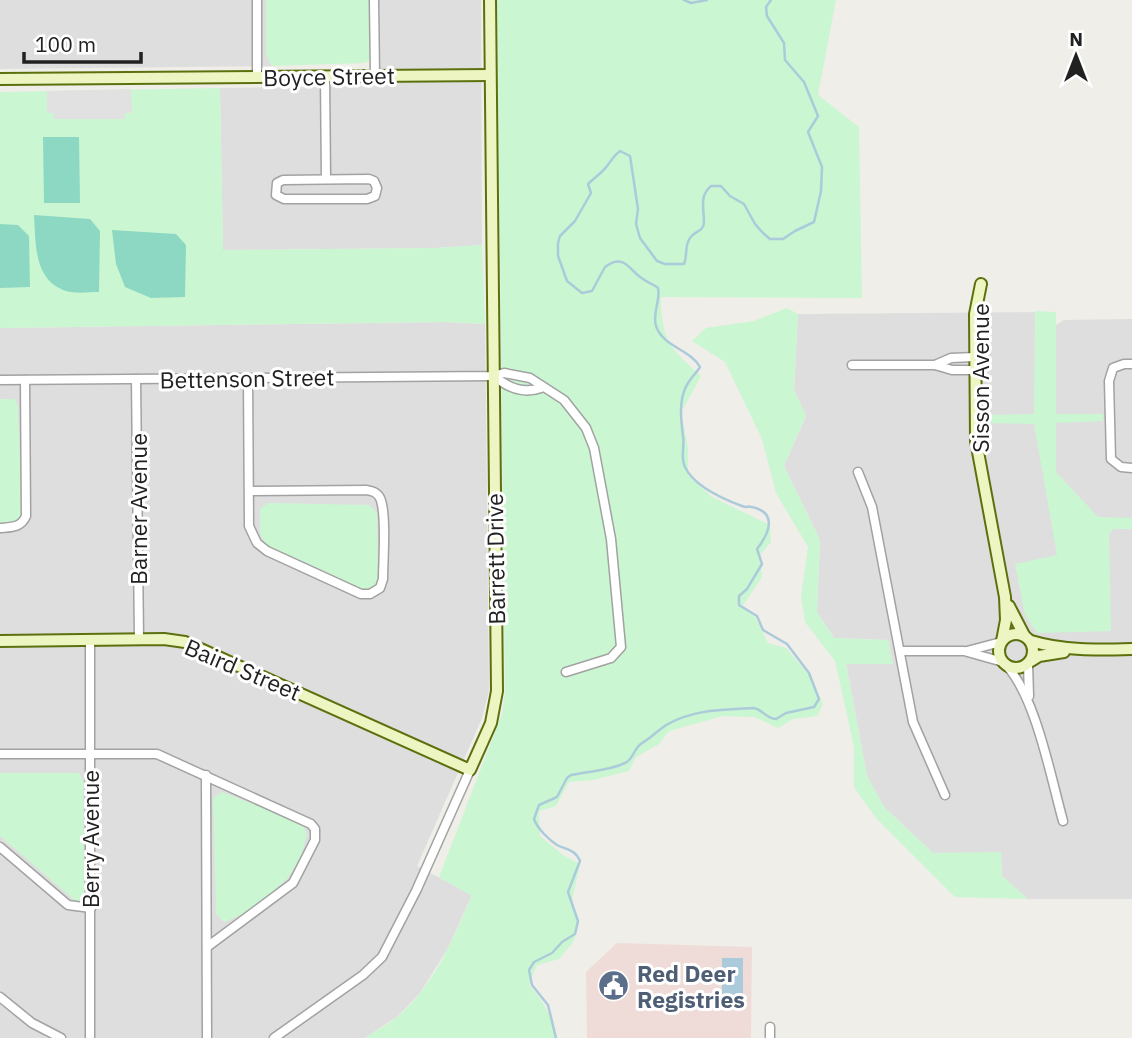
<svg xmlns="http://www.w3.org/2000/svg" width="1132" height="1038" font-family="'IBM Plex Sans',sans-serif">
	<rect width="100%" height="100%" fill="#f0eee8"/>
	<g fill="#dfdede">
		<path d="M0,0H266V55L272,66L0,69Z"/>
		<path d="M370,0H481L482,245L436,248L223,250L220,88L375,86Z"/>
		<path d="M1056,312V325L1064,320L1132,319V899H1028L1002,876L1001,853H933L884,807L867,776L846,663L893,664L888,640L834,638L817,612L820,540L784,466L806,416L794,390L798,314Z"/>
		<path d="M445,322L485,324L489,691L482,718L417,866L472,895L448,948L420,993L398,1016L365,1038H0V328Z"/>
	</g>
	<path fill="#efdcd9" d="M617,943L752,947L751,1038H587L586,972Z"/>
	<g fill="#caf6d2">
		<path d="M266,0H370L372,60L364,63L272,66L266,55Z"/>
		<path d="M497,0H836L818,95L859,127L862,298L661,297C661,340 670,348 701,376L681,413L688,448V475L712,497L770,525L771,542L760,555L762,577L742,607L755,617L768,643L786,648L810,676L823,704L817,716L793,719L778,728L754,717L723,716L669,731L659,744L636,757L629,771L593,780L569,782L556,806L539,811L540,836L563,855L580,864L572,901L579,922L574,941L559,959L537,965L529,985C544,1002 552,1015 555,1038H365C375,1031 387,1025 397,1017C434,987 453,938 472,896L439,877L502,714L505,693Z"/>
		<path d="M220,88L223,250L436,248L482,245L485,324L445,322L0,328V92Z"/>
		<path d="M787,308L798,314L794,390L806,415L784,466L820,540L817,612L834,638L888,640L893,664H846L867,776L884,807L933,853L1001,852L1002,876L1028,899L955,897L876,818L854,787V747L835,661L805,622L801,597L808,547L776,493L762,439L725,362L692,341L706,328L754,321Z"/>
		<path d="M1035,311L1056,312V414H1103V421L1056,423V472L1098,517L1132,518V529H1113L1109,534L1111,631L1037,633L1025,615L1015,564L1057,555L1034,424L989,423L990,415L1034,414Z"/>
		<path d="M0,399H15L18,406L22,515L15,525H0Z"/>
		<path d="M268,503L369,505L377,512L378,581L372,592L365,594L269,550L260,534V509Z"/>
		<path d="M0,773H79L83,781L84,896L79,904L0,836Z"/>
		<path d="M222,792L302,823L307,834L300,860L287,879L252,910L224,922L216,914L213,798Z"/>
	</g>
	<g fill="#8dd8c3">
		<path d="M43,137H79L80,203H44Z"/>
		<path d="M34,215L90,219L100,231L99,292C90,292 76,294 66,291C33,280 36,243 34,215Z"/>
		<path d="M0,224L18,225L29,236L30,287L0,288Z"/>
		<path d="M112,230L176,234L186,245L185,297L151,298L125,287L116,264Z"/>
	</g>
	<path fill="#e1e1e1" d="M131,89L132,113H125V119H54V113H47V91Z"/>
	<rect fill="#accbda" x="722" y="958" width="21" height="51"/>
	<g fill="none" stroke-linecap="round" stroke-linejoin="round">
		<g stroke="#accbda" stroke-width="2.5">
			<path d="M684,0L691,3L707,0"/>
			<path d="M556,1038L548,1005L532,985L529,970L534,962L552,953L562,942L575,934L578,921L568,892L580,861C575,849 567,850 557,845C549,840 537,828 534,819L539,805L557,797L567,778L571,775C589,771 608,771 625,763C634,759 633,749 642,743C651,738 659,729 668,724C695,709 724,710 753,708C763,709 766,719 776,719L786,713L814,707L819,699L809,673L787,644L763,630L757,616L739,605V596L747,589L762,564L757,549C768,535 779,513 752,507C744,505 750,509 742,506C723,499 694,486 685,467C680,457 685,447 683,436C681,419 678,399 688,383C691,378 697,372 700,367C690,349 663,347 656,326C652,313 661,300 658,288C654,284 648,283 643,279C629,271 625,252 605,267L592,291L582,293L567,281L558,256V243L560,236L575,221L591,193L588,184C594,178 602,173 607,166C612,160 613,156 620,151L630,156L638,209L636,224L640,238L657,261L665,264H684C688,255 684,246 690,238C694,231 704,232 704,222C704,209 699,196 711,186H721L730,196L744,204L755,224L763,233L770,239H783L795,231L814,222L821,191L822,167L808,132L818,116L804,82L785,60L784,43L767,16L766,7L771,0"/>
		</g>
		<defs>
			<g id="street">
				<path d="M374,0L375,76"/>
				<path d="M325,76L326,179"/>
				<path d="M257,77V0"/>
				<path d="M369,179L374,181L377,188L375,196L367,199H284L276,195L277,183L283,180Z"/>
				<path d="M1132,364H1124L1113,368L1109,381L1111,459L1121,467L1132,468"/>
				<path d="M852,365H935L952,370H975"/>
				<path d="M935,365L951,358L975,357"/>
				<path d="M494,376C508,388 524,394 541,388"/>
				<path d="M248,378L249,526L257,543L267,551L361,594H370L380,588L383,579C383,561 387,513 380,498C377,492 372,491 366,490L249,491"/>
				<path d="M136,379L139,639"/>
				<path d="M0,380L494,376L504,373L530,378L564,400L586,428L594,448L611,539L621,647L611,658L566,672"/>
				<path d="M858,472L872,507L913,722L945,795"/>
				<path d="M0,528C11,527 21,528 26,516L25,380"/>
				<path d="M90,640V1038"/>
				<path d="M900,651H964L1003,662"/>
				<path d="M967,651L1001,642"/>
				<path d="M1028,664L1029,696"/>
				<path d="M1007,666C1036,698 1051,778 1063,821"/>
				<path d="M0,754H157L311,824L315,829V840L293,883L207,947"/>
				<path d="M206,775L207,1038"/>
				<path d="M0,847L68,905L91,908"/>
				<path d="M0,997L32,1023L61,1038"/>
				<path d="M770,1027V1038"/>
				<path d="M274,1038L363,975L382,957L416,891L470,770"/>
			</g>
			<g id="secondary">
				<path d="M0,79L490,75"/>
				<path d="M981,284L975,314L976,441L1005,597L1006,620L1002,641"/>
				<path d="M1009,606L1024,635"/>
				<circle cx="1016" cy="651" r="17"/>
				<path d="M0,641L164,639L185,642L470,770L491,723L497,691L490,0"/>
				<path d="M1031,641C1064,651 1097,650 1132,649"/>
				<path d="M1031,661L1039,656L1064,652"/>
			</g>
		</defs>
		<use href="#street" stroke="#a2a2a2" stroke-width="11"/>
		<use href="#secondary" stroke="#5c710e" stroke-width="14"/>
		<use href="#street" stroke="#fff" stroke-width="8"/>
		<use href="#secondary" stroke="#edf5c2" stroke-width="10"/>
	</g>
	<defs>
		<symbol id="civic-disc" viewBox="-11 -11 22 22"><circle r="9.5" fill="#5c6f8a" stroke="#fff"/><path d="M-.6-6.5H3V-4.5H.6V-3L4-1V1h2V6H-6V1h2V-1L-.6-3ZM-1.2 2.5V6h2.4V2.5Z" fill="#fff"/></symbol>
	</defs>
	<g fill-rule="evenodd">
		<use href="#civic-disc" x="596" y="968" width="35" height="35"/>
	</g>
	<g text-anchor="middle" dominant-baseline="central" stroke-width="6" stroke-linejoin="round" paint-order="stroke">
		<g font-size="23" fill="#212121" stroke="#fff">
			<text transform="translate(329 76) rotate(-1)">Boyce Street</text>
			<text transform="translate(247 378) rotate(-1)">Bettenson Street</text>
			<text transform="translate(980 378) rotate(-90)">Sisson Avenue</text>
			<text transform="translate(138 509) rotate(-90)">Barner Avenue</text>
			<text transform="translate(495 559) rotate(-91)">Barrett Drive</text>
			<text transform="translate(243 669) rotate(23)">Baird Street</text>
			<text transform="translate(90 839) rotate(-90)">Berry Avenue</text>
		</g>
		<g font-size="23" font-weight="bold" fill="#4e5e75" stroke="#fff" text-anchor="start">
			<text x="637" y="973">Red Deer<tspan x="637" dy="26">Registries</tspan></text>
		</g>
	</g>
	<g transform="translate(1076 56)" stroke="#ffffff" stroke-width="5" paint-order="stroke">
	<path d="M0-5L12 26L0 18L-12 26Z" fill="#212121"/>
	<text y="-10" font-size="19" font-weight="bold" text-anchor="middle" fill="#212121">N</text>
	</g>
	<path d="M24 52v10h117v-10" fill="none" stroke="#212121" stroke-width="3.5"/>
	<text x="35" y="52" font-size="21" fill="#212121" stroke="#ffffff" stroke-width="5" paint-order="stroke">100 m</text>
</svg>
